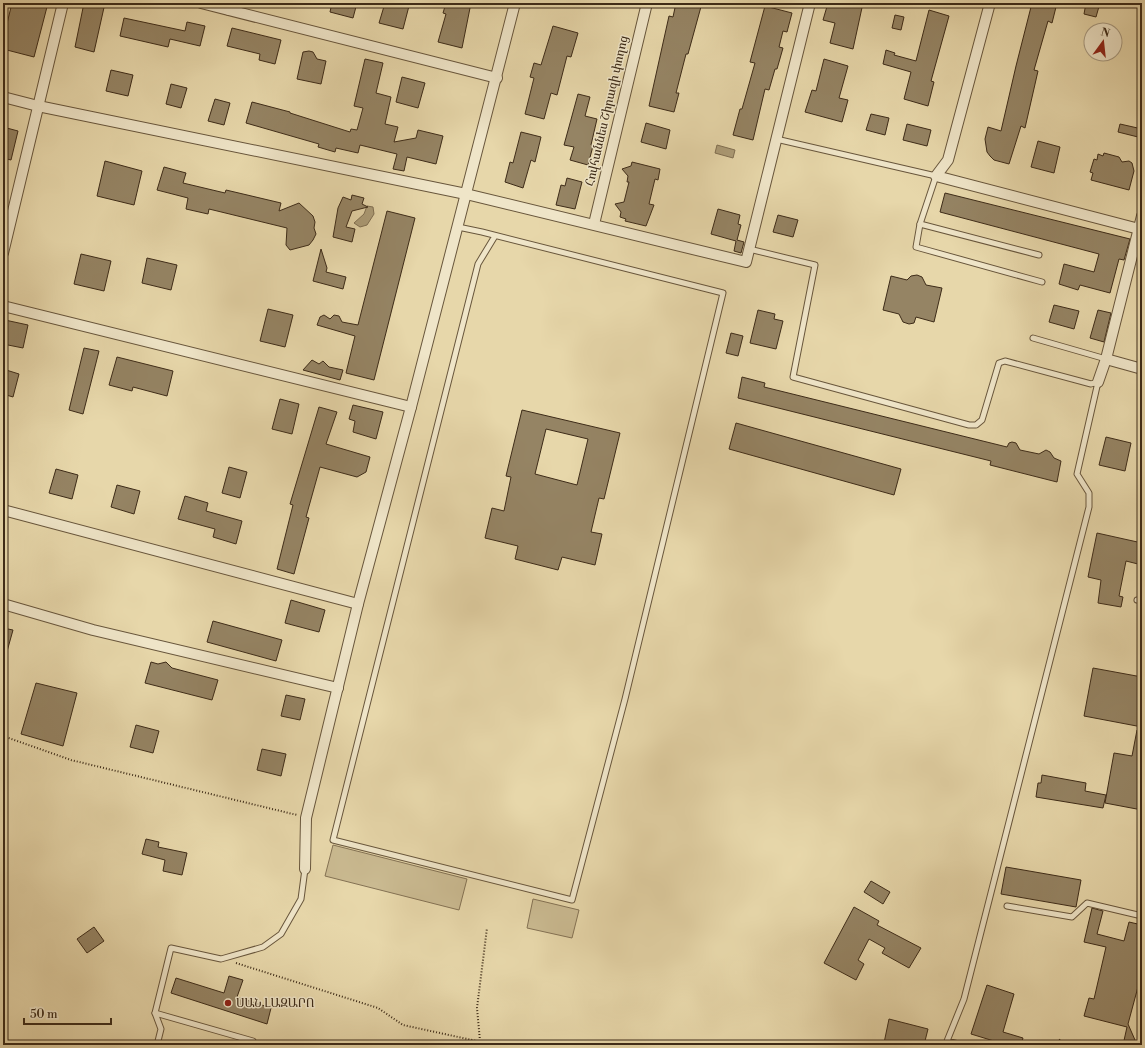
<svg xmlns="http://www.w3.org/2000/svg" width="1145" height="1048" font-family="'Libre Bodoni','Noto Serif Armenian',serif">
	<rect width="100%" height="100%" fill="#e7d7aa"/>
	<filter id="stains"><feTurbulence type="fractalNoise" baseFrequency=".005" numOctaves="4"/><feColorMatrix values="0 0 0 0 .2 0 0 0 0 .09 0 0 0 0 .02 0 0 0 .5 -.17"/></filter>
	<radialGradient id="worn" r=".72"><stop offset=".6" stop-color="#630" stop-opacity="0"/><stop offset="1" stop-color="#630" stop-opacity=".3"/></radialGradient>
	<g fill="#caba91" stroke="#847254">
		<path d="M333,845L467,879L459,910L325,876Z"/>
		<path d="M533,899L579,910L572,938L527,928Z"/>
	</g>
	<g fill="#ad9d78" stroke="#806f52">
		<path d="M717,145L735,150L733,158L715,153Z"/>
		<path d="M367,206L373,207L374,214L367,225L360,227L354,223L364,214Z"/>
	</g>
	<g fill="#958464" stroke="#3d2b18" fill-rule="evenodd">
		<path d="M12,3H48L34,57L3,49V40Z"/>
		<path d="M84,3H105L94,52L75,47Z"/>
		<path d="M332,3H357L353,18L330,12Z"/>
		<path d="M385,3H397L409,6L403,29L379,23Z"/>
		<path d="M446,3H471L462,48L438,42L446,14L443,13Z"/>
		<path d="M676,3H702L688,54H686L676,93H679L674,112L649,106L669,16L673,17Z"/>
		<path d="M828,3H863L853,49L830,43L835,23L823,20Z"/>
		<path d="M1032,3H1057L1052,23L1048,21L1034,70L1038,71L1025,128L1021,126L1009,164L994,160L990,156L987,152L985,139L988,127L1001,131L1016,66Z"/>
		<path d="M1086,3H1100L1096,17L1084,14Z"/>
		<path d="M765,6L792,13L787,32L783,31L779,47L783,48L777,69H775L769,90L765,89L753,140L733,135L740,109H742L755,63L750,62Z"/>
		<path d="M929,10L949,16L931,81L934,82L928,106L904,99L911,72L883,64L886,50L895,53L894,55L916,61Z"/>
		<path d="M895,15L904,17L901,30L892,28Z"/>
		<path d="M124,18L185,31L187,22L205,26L200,46L170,39L168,47L120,36Z"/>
		<path d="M553,26L578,33L571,57L567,56L557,95L551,93L544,119L525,114L534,78L530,77L534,63L541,65Z"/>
		<path d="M232,28L281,40L275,64L259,60L260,54L227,46Z"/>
		<path d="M309,51L313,52L317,59L326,61L321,84L297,79L303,52Z"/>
		<path d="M365,59L383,63L376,93L391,97L385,124L398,127L394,142L416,138L418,130L443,136L436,164L407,157L404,171L393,169L397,154L360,145L358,153L336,148L335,152L318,147L319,144L246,123L252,102L290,112V113L350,132L351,129L357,130L363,108L354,106Z"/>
		<path d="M824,59L848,66L839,98L848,100L842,122L805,112L812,90L816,91Z"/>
		<path d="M111,70L133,75L128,96L106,91Z"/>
		<path d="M402,77L425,83L418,108L396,102Z"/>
		<path d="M171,84L187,88L181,108L166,104Z"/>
		<path d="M578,94L590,97L585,116L597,119L591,145L593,146L588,165L570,160L574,147L564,145Z"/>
		<path d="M215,99L230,103L224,125L208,121Z"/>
		<path d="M871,114L889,118L885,135L866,130Z"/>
		<path d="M646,123L670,130L666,149L641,142Z"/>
		<path d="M907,124L931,130L927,146L903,140Z"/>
		<path d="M1120,124L1142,129V138L1118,132Z"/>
		<path d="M3,127L18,131L11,160L3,158Z"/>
		<path d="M521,132L541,137L535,162L531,160L523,188L505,182L510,162L513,163Z"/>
		<path d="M1038,141L1060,147L1054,173L1031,167Z"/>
		<path d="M1104,153L1119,157L1122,162L1129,161L1132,163L1134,171L1129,190L1091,180L1093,173L1090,172L1094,159L1097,160L1098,154L1103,156Z"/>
		<path d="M105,161L142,171L134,205L97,196Z"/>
		<path d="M632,162L660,169L658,180L655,179L649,204L654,205L646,226L625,221L626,219L620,217L621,212L615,204L624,202L629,182H627L628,176L622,169L631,166Z"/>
		<path d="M164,167L186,173L183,183L225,193L226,190L281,203L279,211L299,203L313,216L315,222L314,228L316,234L313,240L309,245L290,250L286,245L287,228L209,209L208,214L186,209L188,198L157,190Z"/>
		<path d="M567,178L582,182L575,209L556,205L561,185L565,186Z"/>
		<path d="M945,193L1130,239L1124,260L1119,259L1110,293L1080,285L1078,290L1059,284L1064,264L1094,272L1099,254L940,212Z"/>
		<path d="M352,195L364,198L362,204L368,207L352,211L346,227L355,229L352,242L333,237L338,208L343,197L351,200Z"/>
		<path d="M718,209L740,215L738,224L741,225L737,240L744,242L741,253L734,251L736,241L711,234Z"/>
		<path d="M387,211L415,218L374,380L346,373L355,336L317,325L320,317L324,315L330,319L334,315L339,316L342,322L358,325Z"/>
		<path d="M778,215L798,220L793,237L773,232Z"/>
		<path d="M321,249L327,268L326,272L346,277L343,289L313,281Z"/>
		<path d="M81,254L111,261L104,291L74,284Z"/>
		<path d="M147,258L177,265L171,290L142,283Z"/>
		<path d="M917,275L922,277L926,285L942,288L934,322L916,317L914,323L909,324L903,322L899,314L883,310L891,276L907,280L911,276Z"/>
		<path d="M1054,305L1079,311L1074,329L1049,322Z"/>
		<path d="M268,309L293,315L285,347L260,341Z"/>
		<path d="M758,310L775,314L774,319L783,321L776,349L750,343Z"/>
		<path d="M1098,310L1111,313L1104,342L1090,338Z"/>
		<path d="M5,320L28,325L23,348L3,344Z"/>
		<path d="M731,333L743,336L738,356L726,353Z"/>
		<path d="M84,348L99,351L83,414L69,410Z"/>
		<path d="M117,357L173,371L167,396L133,387L132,391L109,385Z"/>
		<path d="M312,360L319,364L323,361L329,367L343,370L340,380L303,370Z"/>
		<path d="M3,369L19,374L13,397L3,394Z"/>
		<path d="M742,377L765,383L764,387L1007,447L1009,443L1012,442L1016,443L1020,450L1039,454L1046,450L1050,452L1054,458L1061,461L1057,482L990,465L991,461L738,398Z"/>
		<path d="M280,399L299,404L292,434L272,429Z"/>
		<path d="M353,405L383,412L376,439L353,432L355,421L349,419Z"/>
		<path d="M319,407L337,412L326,444L370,457L366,472L357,477L320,467L306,517L309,518L294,574L277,569L293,505L290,504Z"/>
		<path d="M522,410L620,433L604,499L599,498L591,532L602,534L595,565L562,557L558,570L515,559L518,546L485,538L492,508L504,511L511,477L506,476ZM546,429L588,439L577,485L535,474Z"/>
		<path d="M736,423L901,469L894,495L729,449Z"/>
		<path d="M1106,437L1131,443L1125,471L1099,465Z"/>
		<path d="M229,467L247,472L240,498L222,493Z"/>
		<path d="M56,469L78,475L72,499L49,493Z"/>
		<path d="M117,485L140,491L134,514L111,507Z"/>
		<path d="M185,496L208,503L206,511L242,521L236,544L213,537L215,529L178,519Z"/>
		<path d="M1097,533L1142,543V565L1126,561L1119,596L1123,597L1121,607L1098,603L1101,580L1088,577Z"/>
		<path d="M291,600L325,610L319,632L285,623Z"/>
		<path d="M213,621L282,640L276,661L207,642Z"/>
		<path d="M3,628L13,630L6,655H3Z"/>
		<path d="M151,662L158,664L166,662L172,668L218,680L212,700L145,683Z"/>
		<path d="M1093,668L1142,677V727L1084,716Z"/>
		<path d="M36,683L77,693L63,746L21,734Z"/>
		<path d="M286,695L305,699L300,720L281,716Z"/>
		<path d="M136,725L159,731L153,753L130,747Z"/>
		<path d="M1137,730H1142V810L1105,803L1114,753L1132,756Z"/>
		<path d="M262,749L286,754L281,776L257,770Z"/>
		<path d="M1042,775L1086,783L1085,791L1106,795L1103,808L1036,797L1038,783H1041Z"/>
		<path d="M146,839L159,842L158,847L187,853L182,875L163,871L165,860L142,854Z"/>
		<path d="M1006,867L1081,880L1076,907L1001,894Z"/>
		<path d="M871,881L890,892L883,904L864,892Z"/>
		<path d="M854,907L879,921L877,925L921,948L909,968L882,953L885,948L869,939L858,960L864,964L856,980L824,963Z"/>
		<path d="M1092,908L1103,911L1097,934L1124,941L1129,922L1142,925V972L1128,1024L1135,1040L1134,1045H1123L1127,1027L1084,1016L1089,998L1094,999L1106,947L1084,942Z"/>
		<path d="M94,927L104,941L87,953L77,939Z"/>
		<path d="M229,976L243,980L237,997L271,1008L267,1024L171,993L176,978L224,993Z"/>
		<path d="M987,985L1014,994L1003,1032L1023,1038L1021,1045H1007L971,1034Z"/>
		<path d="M889,1019L928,1029L924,1045H890L884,1043Z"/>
	</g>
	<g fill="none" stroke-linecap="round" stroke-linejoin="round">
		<defs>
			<g id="lane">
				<path d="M776,139L936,176L920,224L916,247L1042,282"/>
				<path d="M920,224L1039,255"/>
				<path d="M458,227L482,232L723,293L625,699L572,900L333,840L478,264L495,236"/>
				<path d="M749,249L815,265L793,377L969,425H976L982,420L999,363L1005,361L1091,384L1098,382L1077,474L1089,493V507L964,999L947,1041L962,1045"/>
				<path d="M1033,338L1106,359"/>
				<path d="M1137,600L1142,601"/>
				<path d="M1007,906L1072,917L1087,903L1142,916"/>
				<path d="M155,1013L253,1041"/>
				<path d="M157,1045L161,1029L155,1013L171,948L221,959L263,947L281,934L301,899L305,869"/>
			</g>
			<g id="street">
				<path d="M201,3L497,78"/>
				<path d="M990,3L948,160L936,176L1139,229"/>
				<path d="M229,10L241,3"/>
				<path d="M3,97L38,106L466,194L746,262L810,3"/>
				<path d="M594,224L647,3"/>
				<path d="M3,253L63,3"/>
				<path d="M3,306L411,407"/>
				<path d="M1106,359L1142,369"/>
				<path d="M1098,382L1106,359L1142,216"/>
				<path d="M3,510L358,604"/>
				<path d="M3,604L93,630L338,688"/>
				<path d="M305,869L306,818L358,604L411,407L515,3"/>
			</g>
		</defs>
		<use href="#lane" stroke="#68563c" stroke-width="7"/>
		<use href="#street" stroke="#68563c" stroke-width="12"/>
		<g stroke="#3d2b18" stroke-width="2" stroke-dasharray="1 2" stroke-linecap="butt">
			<path d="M3,736L71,760L297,815"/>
			<path d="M236,963L378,1008L403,1025L495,1045"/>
			<path d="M480,1041L477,1008L487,928"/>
			<path d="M1056,1045L1061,1038"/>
		</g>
		<use href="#lane" stroke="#efe5c8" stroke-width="5"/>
		<use href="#street" stroke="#efe5c8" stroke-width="10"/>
	</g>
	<circle fill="#8f2418" stroke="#efe5c8" stroke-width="1.5" cx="228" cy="1003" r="4"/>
	<g text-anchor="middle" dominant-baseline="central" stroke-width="3" stroke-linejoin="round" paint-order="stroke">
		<g font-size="12" fill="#3d2b18" stroke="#efe5c8">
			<text transform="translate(607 111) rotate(-77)">Հովհաննես Շիրազի փողոց</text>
		</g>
		<g font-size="12" fill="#3d2b18" stroke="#efe5c8" text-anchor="start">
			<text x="236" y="1003">ՍԱՆ ԼԱԶԱՐՈ</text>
		</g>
	</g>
	<rect width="1145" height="1048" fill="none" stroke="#e7d7aa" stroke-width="16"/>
	<rect x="4" y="4" width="1137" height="1040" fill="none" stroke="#3d2b18" stroke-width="2"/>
	<rect x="8" y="8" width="1129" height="1032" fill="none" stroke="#3d2b18"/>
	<g transform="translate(1103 42) rotate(15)"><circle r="19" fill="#efe5c8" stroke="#a89b82"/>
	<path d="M0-3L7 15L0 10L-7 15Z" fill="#8f2418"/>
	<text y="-6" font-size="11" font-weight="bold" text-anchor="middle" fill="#3d2b18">N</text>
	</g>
	<path d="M24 1018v6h87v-6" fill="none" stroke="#3d2b18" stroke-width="2"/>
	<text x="30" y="1018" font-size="12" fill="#3d2b18" stroke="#efe5c8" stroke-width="3" paint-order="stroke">50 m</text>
	<rect width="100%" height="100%" filter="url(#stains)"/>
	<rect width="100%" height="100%" fill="url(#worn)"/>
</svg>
